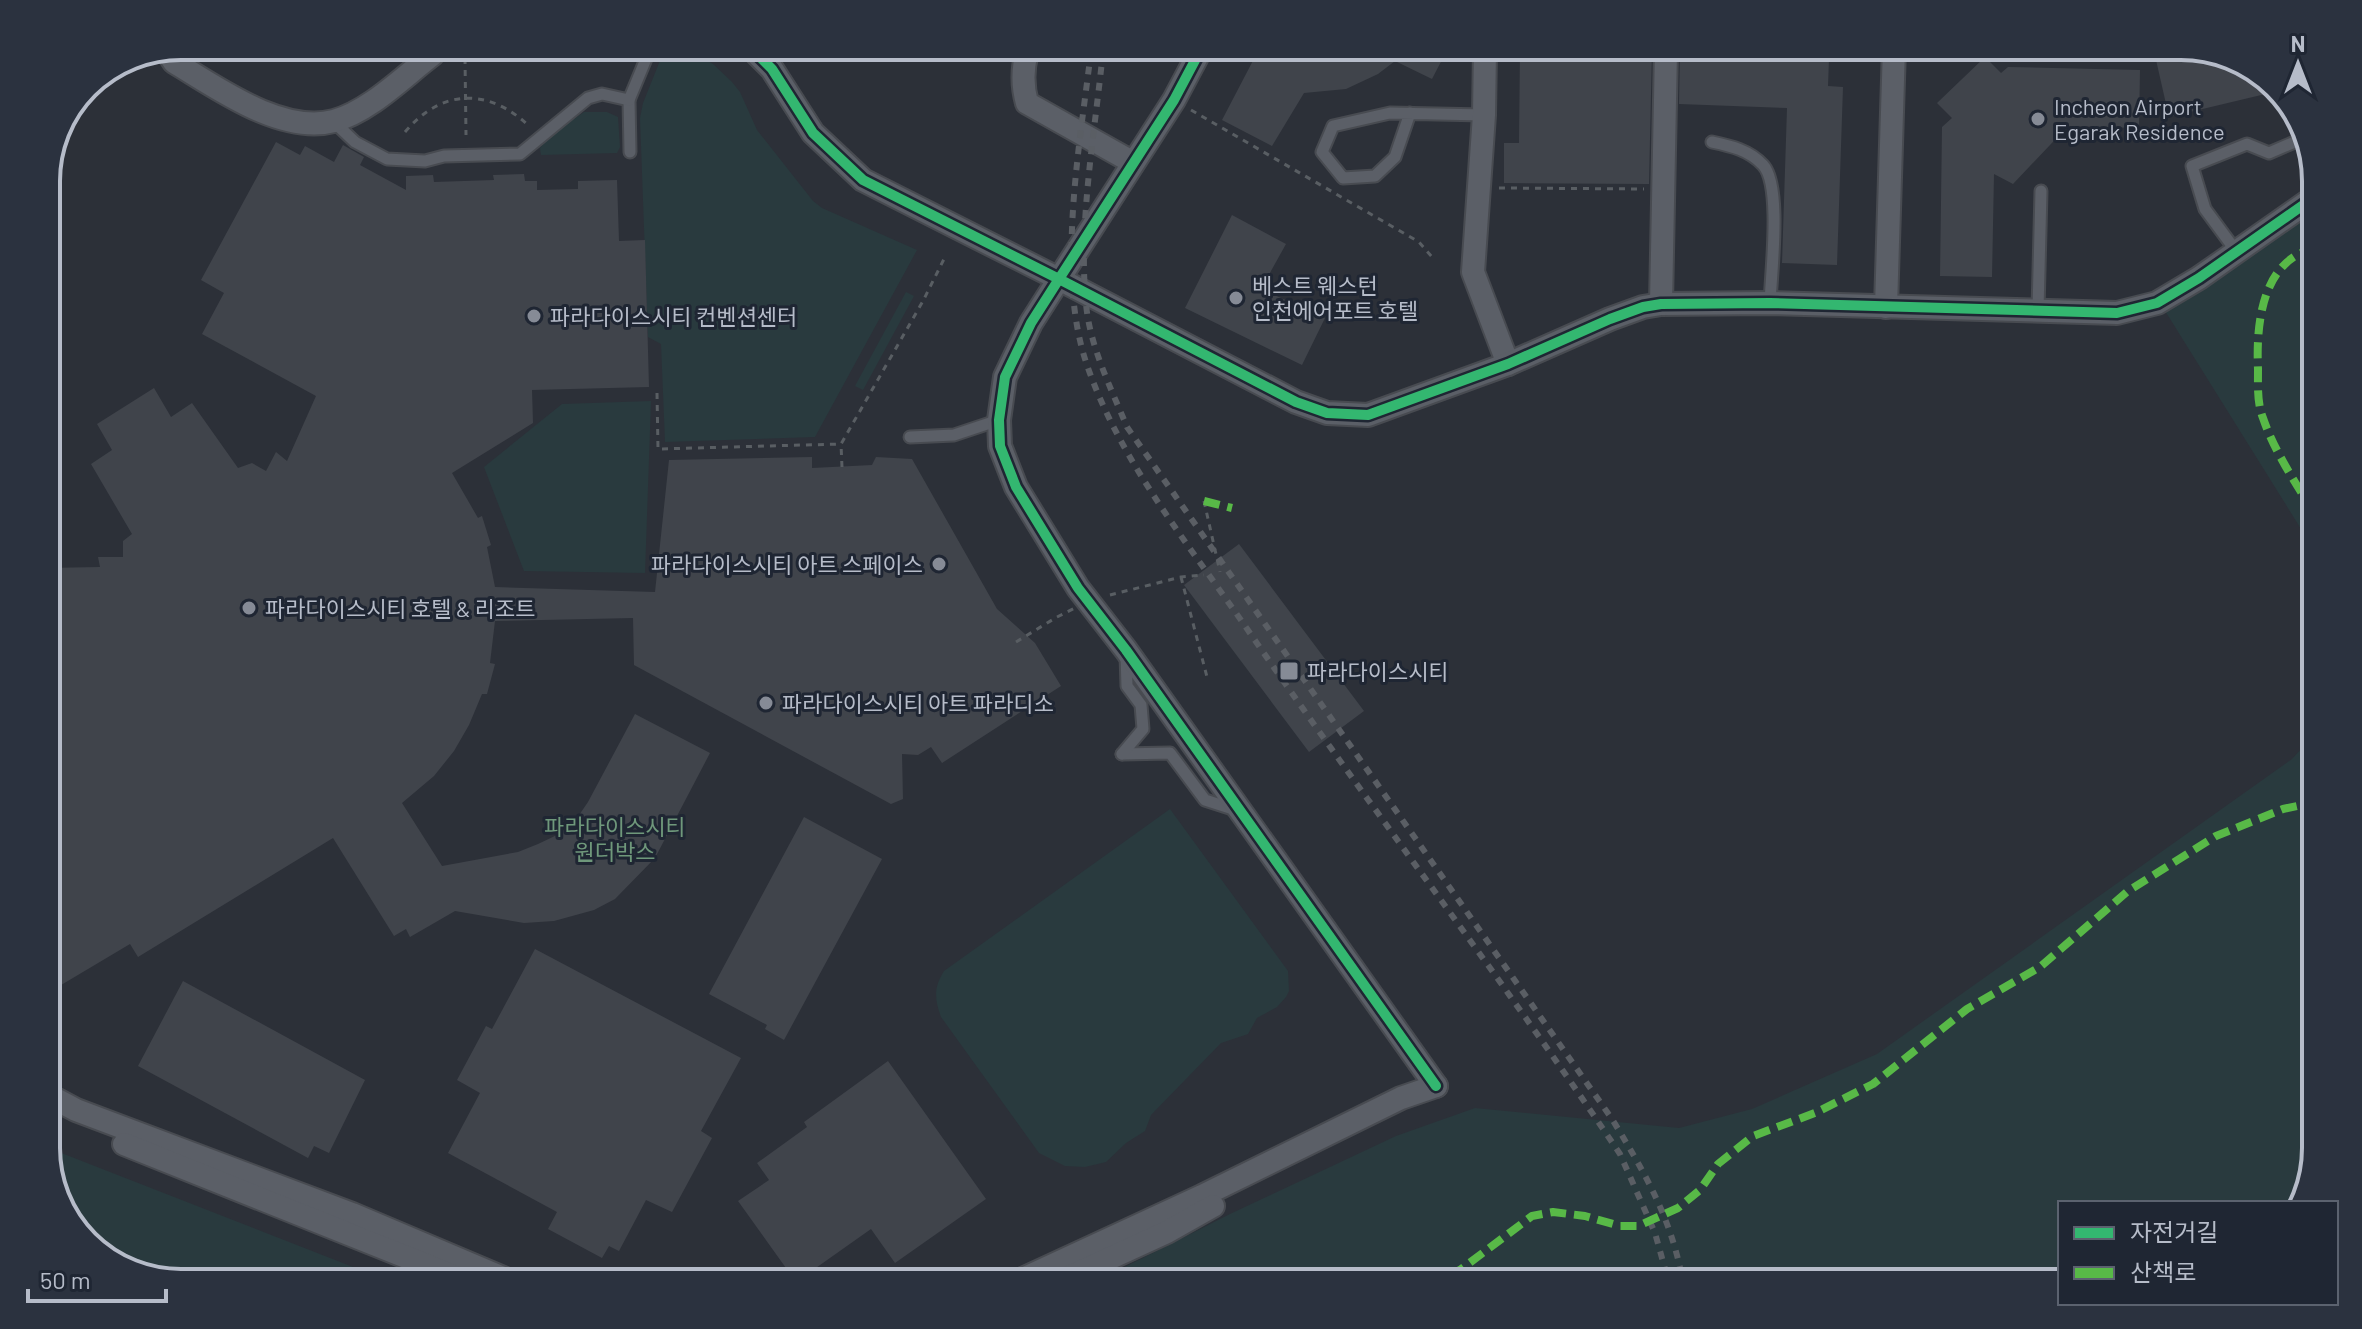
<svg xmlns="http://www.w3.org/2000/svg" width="2362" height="1329" font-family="Barlow,'Noto Sans KR',sans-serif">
	<rect width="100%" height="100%" fill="#2c3038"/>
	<g fill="#293a3e">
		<path d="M663,53H695L713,64L732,82L740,92L757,130L813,201L822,208L917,250L815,437L665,442L661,344L648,337L640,118L643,103Z"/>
		<path d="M584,112H607L618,117L620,147L617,153L541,155L540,148L552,134Z"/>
		<path d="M2316,199V553L2162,306Z"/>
		<path d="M906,292L914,296L863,390L855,386Z"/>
		<path d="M651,401L645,573L524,571L484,467L562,404Z"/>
		<path d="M2316,733V1149L2301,1203H2060V1283H1093L1230,1214L1396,1136L1475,1108L1679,1128L1752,1109L1877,1054L2292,759Z"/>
		<path d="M1170,809L1288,971L1289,991L1286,997L1277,1007L1257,1018L1248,1034L1221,1043L1151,1115L1145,1131L1126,1143L1106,1162L1085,1167L1065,1166L1039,1153L941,1017C934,998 934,987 944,971Z"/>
		<path d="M46,1147L394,1283H181L114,1265L64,1216L46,1156Z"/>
	</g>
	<g fill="#40444b">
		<path d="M2181,46L2248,64L2278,91L2169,117L2154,51Z"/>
		<path d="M1680,48H1771L1770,57L1829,59L1828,86L1843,87L1837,265L1782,263L1787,108L1679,104Z"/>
		<path d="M1520,49H1652L1649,184L1504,183V143H1519Z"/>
		<path d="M1447,50L1432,79L1395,61L1378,74L1346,89L1304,93L1272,146L1222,120L1258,51Z"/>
		<path d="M1985,57L2001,73L2008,67L2140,70L2139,128L2068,126L2013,184L1994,174L1992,277L1940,276L1942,127L1952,118L1937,103Z"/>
		<path d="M276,142L300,155L305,146L334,162L343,145L364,157L360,165L406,190V176L433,175L434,182L494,180L493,175L524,174L525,181H537V190L578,189V181L617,180L619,241L645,240L649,387L532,390L533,423L452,473L478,518L482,516L491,545L487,547L495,587L655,592L669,460L812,457V468L872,465L876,457L912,459L997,609L1035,643L1061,686L942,763L931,747L918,755L902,754L903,799L891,804L634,665L633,618L495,621L490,663L495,664L487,694H482L469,725L454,751L434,776L402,803L442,866L518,852L538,844L557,835L575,821L588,802L635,714L710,753L655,858L615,899L594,910L554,921L524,923L455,911L410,937L406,929L394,936L333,838L138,957L130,944L46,994V568L100,567L98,557H123V541L132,534L91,464L112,450L97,424L154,388L171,417L192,403L238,468L252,463L266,471L276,452L287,461L316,396L202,334L224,293L201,280Z"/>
		<path d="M1232,215L1286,244L1261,289L1325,318L1302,365L1185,308Z"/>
		<path d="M1239,544L1364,711L1309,752L1184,585Z"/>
		<path d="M804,817L882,859L784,1040L765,1029L767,1025L709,994Z"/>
		<path d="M535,949L741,1058L701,1131L712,1138L672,1212L646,1200L619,1251L609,1246L602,1258L548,1229L557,1212L448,1153L480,1093L457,1080L486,1026L492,1029Z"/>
		<path d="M183,981L365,1080L329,1153L314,1146L308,1158L138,1066Z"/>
		<path d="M888,1061L986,1199L895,1263L871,1229L796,1282L738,1201L769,1180L757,1163L807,1127L804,1122Z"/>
	</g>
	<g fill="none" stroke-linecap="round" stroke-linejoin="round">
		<defs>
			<g id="lane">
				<path d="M629,100L630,152"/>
				<path d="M1410,113L1395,157L1375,176L1343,178L1322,152L1333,126L1390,113L1484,115"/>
				<path d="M334,122L355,142L387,159L425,161L444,156L520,154L588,98L602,94L629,100L648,54"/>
				<path d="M1712,142C1731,146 1749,150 1763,165C1782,185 1771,274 1770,303"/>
				<path d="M2236,251L2205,209L2192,166L2247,144L2269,153L2304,138"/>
				<path d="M2038,310L2041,191"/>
				<path d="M910,437L954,435L999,420"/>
				<path d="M1122,754L1170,753L1205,800L1236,810"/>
				<path d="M1122,754L1143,729L1141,705L1127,686L1126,655"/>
			</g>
			<g id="street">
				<path d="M1485,49L1484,115L1473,272L1508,364"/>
				<path d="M1200,51L1174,100L1059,279L1296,402L1327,413L1368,415L1508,364L1610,319L1643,307L1661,304L1770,303L2117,313L2157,303L2199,278L2316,196"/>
				<path d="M1027,52C1022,70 1022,85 1027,103L1132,162"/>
				<path d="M756,53L772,69L813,133L863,180L1059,279L1031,323L1005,377L999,420L1000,446L1016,487L1078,588L1126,650L1436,1086"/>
				<path d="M170,56L174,62C216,87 281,135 334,121C370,111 403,77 432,55"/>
				<path d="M1661,304L1666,49"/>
				<path d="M1886,307L1894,47"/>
				<path d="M46,1094L76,1110L352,1214L515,1283"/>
				<path d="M124,1144L471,1283"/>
				<path d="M1014,1283L1202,1196L1401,1098L1436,1086"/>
				<path d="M1056,1283L1167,1232L1213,1206"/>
			</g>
		</defs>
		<use href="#lane" stroke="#484b51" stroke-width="15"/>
		<use href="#street" stroke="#484b51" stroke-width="26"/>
		<g stroke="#595e63" stroke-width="3" stroke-dasharray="6 6" stroke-linecap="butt">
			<path d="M465,58L466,135"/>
			<path d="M1191,110L1419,242L1432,257"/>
			<path d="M405,132C441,89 488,87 529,126"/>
			<path d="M1499,188L1644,189"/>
			<path d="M657,393L658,449L841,444"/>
			<path d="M842,467L841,444L923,301L944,259"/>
			<path d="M1204,501L1220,572"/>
			<path d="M1181,577L1207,677"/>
			<path d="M1110,595L1181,577L1204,575"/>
			<path d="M1016,642L1057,617"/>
		</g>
		<use href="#lane" stroke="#5b5f67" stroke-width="11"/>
		<use href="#street" stroke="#5b5f67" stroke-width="22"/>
		<g stroke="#5a5e64" stroke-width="6" stroke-dasharray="8 8" stroke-linecap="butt">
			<path d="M1091,51C1080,144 1056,272 1086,362C1118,458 1186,541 1243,623C1366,802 1499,974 1620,1154L1655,1233L1669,1283"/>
			<path d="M1103,51C1095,132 1078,224 1086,304C1090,347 1111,388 1127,427L1612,1119C1645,1173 1672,1219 1683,1283"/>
		</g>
		<path stroke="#595e63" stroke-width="3" stroke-dasharray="6 6" stroke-linecap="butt" d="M1057,617L1091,600"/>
		<g stroke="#58b947" stroke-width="8" stroke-dasharray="16 8" stroke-linecap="butt">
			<path d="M2316,248C2262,259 2256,323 2258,369C2258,386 2257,403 2263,418C2275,453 2297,485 2316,516"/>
			<path d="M1204,501L1232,508"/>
			<path d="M1156,1283H1168"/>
			<path d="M1427,1283L1460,1270L1532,1216L1553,1212L1585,1216L1620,1226H1638L1678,1208L1700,1190L1718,1164L1753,1136L1815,1113L1873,1084L1967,1009L2040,967L2128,891L2216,836L2283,809L2316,802"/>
		</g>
		<defs>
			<g id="cycleway">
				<path d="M1200,51L1174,100L1059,279L1296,402L1327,413L1368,415L1508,364L1610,319L1643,307L1661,304L1770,303L2117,313L2157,303L2199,278L2316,196"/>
				<path d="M756,53L772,69L813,133L863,180L1059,279L1031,323L1005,377L999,420L1000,446L1016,487L1078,588L1126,650L1436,1086"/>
			</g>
		</defs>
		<use href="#cycleway" stroke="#1f2633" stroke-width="15"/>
		<use href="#cycleway" stroke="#33b770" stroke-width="10"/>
	</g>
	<g fill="#868b96" stroke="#1f2633" stroke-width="3">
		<circle cx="2038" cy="119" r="8"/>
		<circle cx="1236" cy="298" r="8"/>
		<circle cx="534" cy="316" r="8"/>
		<circle cx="939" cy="564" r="8"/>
		<circle cx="249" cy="608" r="8"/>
		<rect x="1279" y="661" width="20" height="20" rx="4"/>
		<circle cx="766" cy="703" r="8"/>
	</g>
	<g text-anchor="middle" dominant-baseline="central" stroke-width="6" stroke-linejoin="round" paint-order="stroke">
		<g font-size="22" fill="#b6bcc9" stroke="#1f2633" text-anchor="start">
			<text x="2054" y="106">Incheon Airport<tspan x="2054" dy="25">Egarak Residence</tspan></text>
			<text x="1252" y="285">베스트 웨스턴<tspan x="1252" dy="25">인천에어포트 호텔</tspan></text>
			<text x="550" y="316">파라다이스시티 컨벤션센터</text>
			<text x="923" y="564" text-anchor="end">파라다이스시티 아트 스페이스</text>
			<text x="265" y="608">파라다이스시티 호텔 &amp; 리조트</text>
			<text x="1307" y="671">파라다이스시티</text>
			<text x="782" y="703">파라다이스시티 아트 파라디소</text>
		</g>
		<g font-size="22" fill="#6f987b" stroke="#1f2633">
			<text x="615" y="826">파라다이스시티<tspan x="615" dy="25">원더박스</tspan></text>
		</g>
	</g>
	<path d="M0 0H2362V1329H0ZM181 60H2181A121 121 0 0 1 2302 181V1148A121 121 0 0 1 2181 1269H181A121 121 0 0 1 60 1148V181A121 121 0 0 1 181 60Z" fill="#2b323f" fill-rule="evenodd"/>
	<path fill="none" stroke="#b6bcc9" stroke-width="4" d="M181 60H2181A121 121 0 0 1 2302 181V1148A121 121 0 0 1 2181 1269H181A121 121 0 0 1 60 1148V181A121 121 0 0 1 181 60Z"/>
	<rect x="2058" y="1201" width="280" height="104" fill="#1f2633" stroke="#5b626f" stroke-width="2"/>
	<rect x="2074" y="1227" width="40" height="12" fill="#33b770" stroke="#5b626f" stroke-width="2"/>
	<text x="2130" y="1241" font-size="24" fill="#b6bcc9">자전거길</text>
	<rect x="2074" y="1267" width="40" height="12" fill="#58b947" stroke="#5b626f" stroke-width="2"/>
	<text x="2130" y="1281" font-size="24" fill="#b6bcc9">산책로</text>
	<g transform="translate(2298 64)" stroke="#1f2633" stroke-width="6" paint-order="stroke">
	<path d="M0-6L14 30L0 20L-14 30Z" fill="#b6bcc9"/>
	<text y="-12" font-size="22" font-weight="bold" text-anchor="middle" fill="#b6bcc9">N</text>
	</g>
	<path d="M28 1289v12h138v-12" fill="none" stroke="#b6bcc9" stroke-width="4"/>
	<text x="40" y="1289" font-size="24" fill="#b6bcc9" stroke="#1f2633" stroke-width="6" paint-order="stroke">50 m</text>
</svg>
